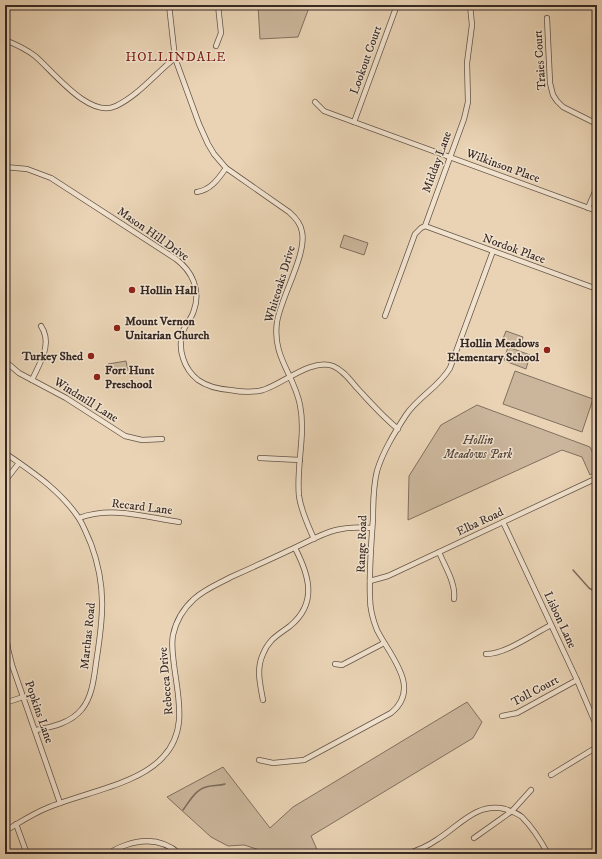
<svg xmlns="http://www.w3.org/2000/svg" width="602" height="859" font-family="'IM FELL DW Pica',serif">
	<rect width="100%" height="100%" fill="#e9d3b4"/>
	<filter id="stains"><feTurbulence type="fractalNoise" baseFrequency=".005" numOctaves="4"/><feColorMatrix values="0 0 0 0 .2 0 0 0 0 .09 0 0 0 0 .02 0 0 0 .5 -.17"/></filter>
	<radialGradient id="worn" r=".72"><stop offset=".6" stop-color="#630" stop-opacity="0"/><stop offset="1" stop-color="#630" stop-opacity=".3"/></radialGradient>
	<g fill="#cbb69c" stroke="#807060">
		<path d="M258,5H310L298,37L260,39Z"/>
		<path d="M344,235L368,243L364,255L340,247Z"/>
		<path d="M506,331L523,337L520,347L502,341Z"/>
		<path d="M508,347L530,355L526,369L505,361L504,359Z"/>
		<path d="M126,361L128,370L111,373L108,364Z"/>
		<path d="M515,371L593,399L582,432L503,404Z"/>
		<path d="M477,405L590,447L597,461V471L590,475L582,457L562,450L408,520L409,476L441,425Z"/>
		<path d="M467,702L482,722L473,738L311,836L319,854H272L244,845L228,846L211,837L167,797L223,767L270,828L293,807Z"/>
	</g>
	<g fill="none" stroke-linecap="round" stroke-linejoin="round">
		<g stroke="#7d6c5d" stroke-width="1.5">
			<path d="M573,570L589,588L594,591L597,589"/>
			<path d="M183,810C189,802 195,790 206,787C212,785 219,786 225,784"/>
		</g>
		<defs>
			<g id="minor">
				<path d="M169,5L175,58L199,124L208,144L214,154L226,168L289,212C296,218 301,224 302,232C307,254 281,297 277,322C272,357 294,374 300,405C306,435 296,466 299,496C301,511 308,525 314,539"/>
				<path d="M547,18L550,83L553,95L557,101L563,107L597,124"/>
				<path d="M5,40C15,44 26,49 35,56C53,71 89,119 116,106C139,95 156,73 175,58"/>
				<path d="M216,46L221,33L218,5"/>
				<path d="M315,102L324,111L332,114L597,211"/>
				<path d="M354,122L397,5"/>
				<path d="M5,167L27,169L51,178L176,259C192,271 201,290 194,310C192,318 186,324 183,331C177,349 184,369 198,380C208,387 218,389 230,390C241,392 252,393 263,390C283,384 311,358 333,366C343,370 350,380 357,388C370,402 383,417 398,429"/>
				<path d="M197,192C211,190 219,178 226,168"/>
				<path d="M588,208L597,187"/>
				<path d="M425,226L597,289"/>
				<path d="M385,316L415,234L421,228L425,226L464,119L468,102L467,63L472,25L470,5"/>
				<path d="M5,361L19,373L66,398L125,436L142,440L162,439"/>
				<path d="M32,380C40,362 53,344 41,326"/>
				<path d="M5,453C32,472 59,489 78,517C83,524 87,535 91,544C107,587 103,619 96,663C94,678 92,697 82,709C71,723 52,727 36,730"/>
				<path d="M260,458L300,460"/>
				<path d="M5,481L19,463"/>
				<path d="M79,518C112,506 145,517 179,522"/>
				<path d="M503,522L577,680L597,727"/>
				<path d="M439,552C445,567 456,583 454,599"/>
				<path d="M370,581L388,576L597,478"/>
				<path d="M5,627L8,649L12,665L60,803"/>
				<path d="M486,654C506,654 533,634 551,625"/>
				<path d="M335,664L342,665L384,643"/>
				<path d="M263,700C260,684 256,669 263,654C269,639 278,635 290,626C318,603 309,575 295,548"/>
				<path d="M5,703L23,697"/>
				<path d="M502,716L517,713L577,680"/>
				<path d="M259,760L273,763L304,760L391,713C422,688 390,656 377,630C373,620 370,609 370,598C369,572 371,545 373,519C373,503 373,487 377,471C383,451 395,432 406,415C418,397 439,387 450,368L493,251"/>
				<path d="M551,775L597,747"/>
				<path d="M16,824L27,854"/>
				<path d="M5,831C19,823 32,814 47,808C82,793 138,785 163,757C188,731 178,697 174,665C173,655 171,645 173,635C176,621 184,608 194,599C205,589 218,584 231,577C251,568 271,559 292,549C306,543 320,534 336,530C348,527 360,527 372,528"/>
				<path d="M474,838L512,811L531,790"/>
				<path d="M109,854C114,849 120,847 126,845C146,838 164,840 180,854"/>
				<path d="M405,854C417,851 428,846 438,839C460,825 477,802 505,809C511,811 517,813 522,817C532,827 541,841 548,854"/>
			</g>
		</defs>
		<use href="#minor" stroke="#635448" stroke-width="6"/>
		<use href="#minor" stroke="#f1e2ce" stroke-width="4.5"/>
	</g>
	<g fill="#8f2418" stroke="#f1e2ce" stroke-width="1.5">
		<circle cx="132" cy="290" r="4"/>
		<circle cx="117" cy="328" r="4"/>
		<circle cx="547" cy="350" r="4"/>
		<circle cx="91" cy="356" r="4"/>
		<circle cx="97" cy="377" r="4"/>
	</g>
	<g text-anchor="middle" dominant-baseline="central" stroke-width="3" stroke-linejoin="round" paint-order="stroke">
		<g font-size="12" fill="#362924" stroke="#f1e2ce">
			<text transform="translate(366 60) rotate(-70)">Lookout Court</text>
			<text transform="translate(540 60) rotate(-94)">Traies Court</text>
			<text transform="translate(437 162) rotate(-70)">Midday Lane</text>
			<text transform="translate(503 166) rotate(20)">Wilkinson Place</text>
			<text transform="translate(153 234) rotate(35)">Mason Hill Drive</text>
			<text transform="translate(514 249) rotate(20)">Nordok Place</text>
			<text transform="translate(280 284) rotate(-73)">Whiteoaks Drive</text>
			<text transform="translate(86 400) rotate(32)">Windmill Lane</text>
			<text transform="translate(142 507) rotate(7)">Recard Lane</text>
			<text transform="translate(480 522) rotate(-25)">Elba Road</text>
			<text transform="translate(362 544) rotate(-88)">Range Road</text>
			<text transform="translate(560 620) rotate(65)">Lisbon Lane</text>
			<text transform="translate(88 636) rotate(-84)">Marthas Road</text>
			<text transform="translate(166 681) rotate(-95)">Rebecca Drive</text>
			<text transform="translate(535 691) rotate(-28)">Toll Court</text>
			<text transform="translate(39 712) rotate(71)">Popkins Lane</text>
		</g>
		<g font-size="12" font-weight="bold" fill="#362924" stroke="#f1e2ce" text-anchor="start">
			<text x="140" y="290">Hollin Hall</text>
			<text x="125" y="321">Mount Vernon<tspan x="125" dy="14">Unitarian Church</tspan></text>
			<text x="539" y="343" text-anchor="end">Hollin Meadows<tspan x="539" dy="14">Elementary School</tspan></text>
			<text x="83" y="356" text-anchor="end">Turkey Shed</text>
			<text x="105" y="370">Fort Hunt<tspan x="105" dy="14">Preschool</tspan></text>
		</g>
		<g font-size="12" font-style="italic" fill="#54453c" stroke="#f1e2ce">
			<text x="478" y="440">Hollin<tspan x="478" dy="14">Meadows Park</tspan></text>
		</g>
		<g font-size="13" letter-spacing="1" fill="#7a1f14" stroke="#f1e2ce">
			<text x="176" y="57">HOLLINDALE</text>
		</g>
	</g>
	<rect width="602" height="859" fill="none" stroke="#e9d3b4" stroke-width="20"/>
	<rect x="6" y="6" width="590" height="847" fill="none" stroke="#362924" stroke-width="2"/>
	<rect x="10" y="10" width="582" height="839" fill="none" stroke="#362924"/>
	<rect width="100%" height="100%" filter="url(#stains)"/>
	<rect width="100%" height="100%" fill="url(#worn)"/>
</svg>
